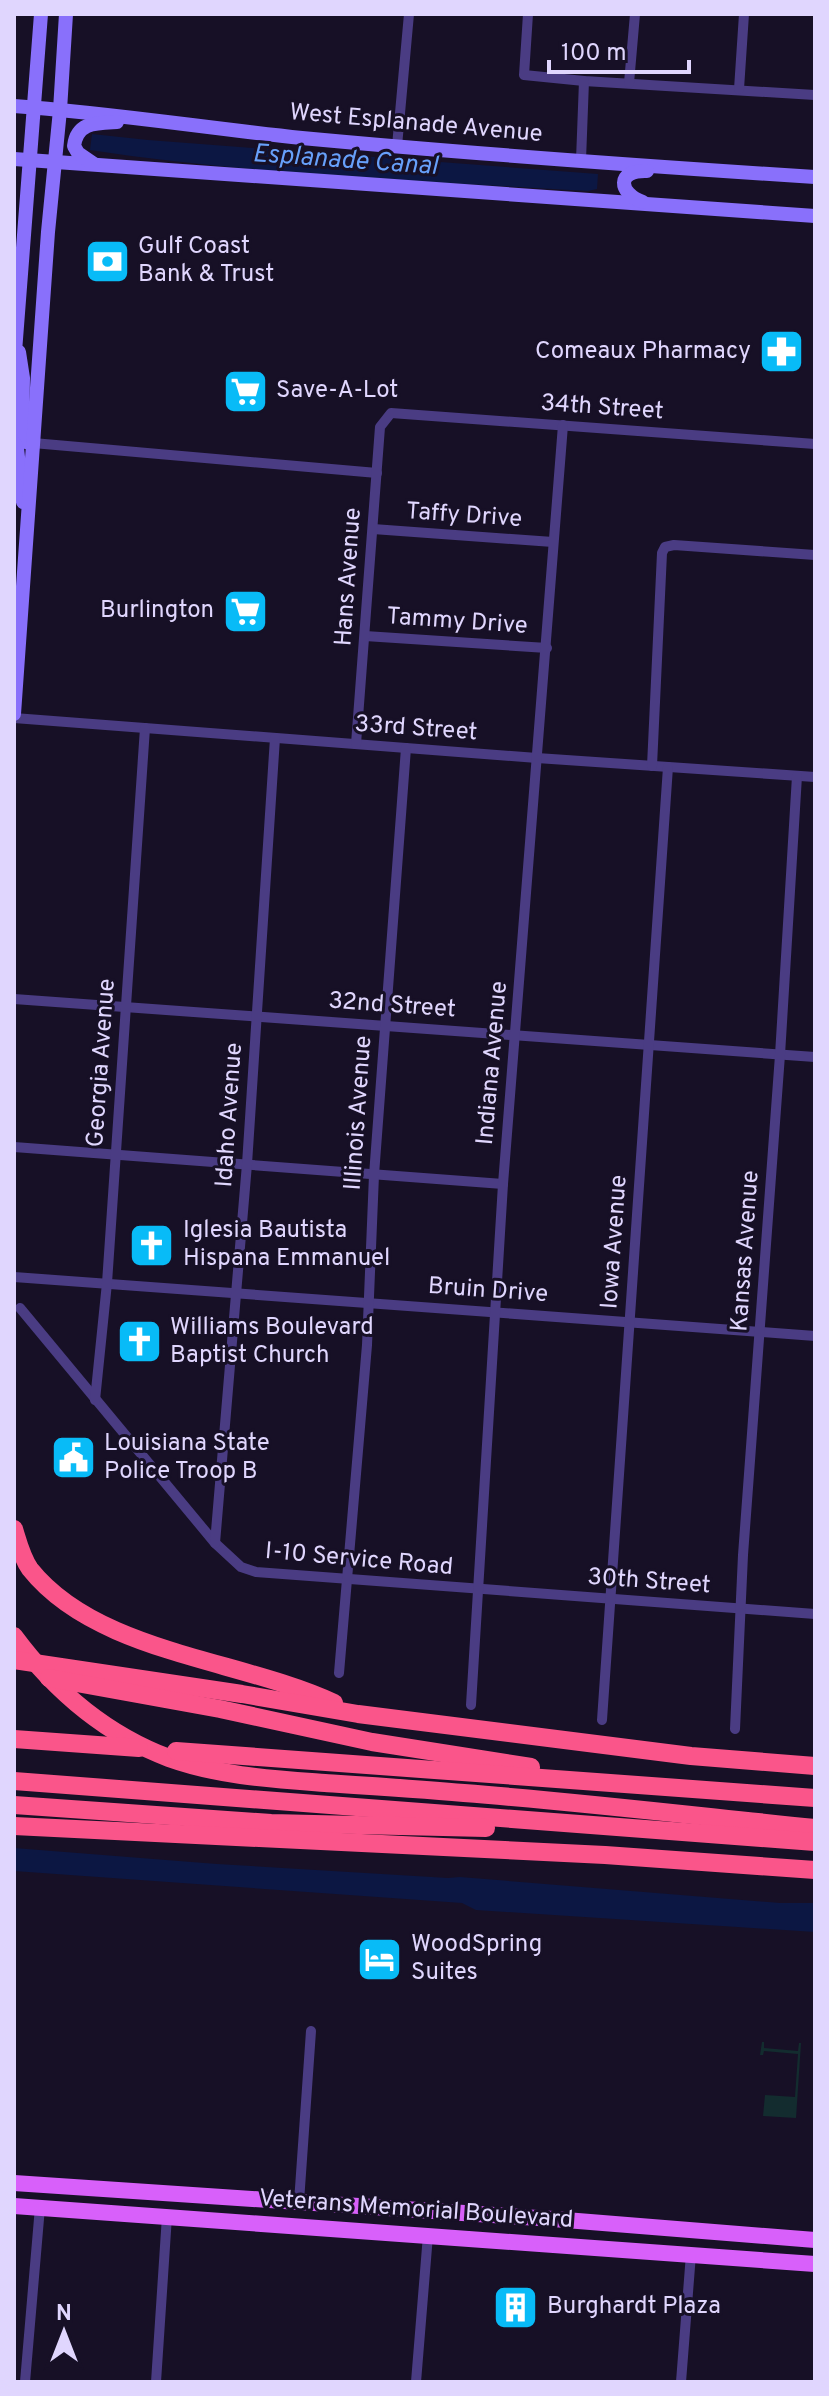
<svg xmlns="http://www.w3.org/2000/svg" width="829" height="2396" font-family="Overpass,sans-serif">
	<rect width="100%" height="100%" fill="#171026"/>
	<path fill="#132c2f" d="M762,2042H764V2048L798,2051L799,2043H801L796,2118L763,2116L765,2095L795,2097L798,2054L764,2051L763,2055H760Z"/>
	<g fill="#0c1743">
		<path d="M92,134L148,140L598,174L597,189L588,191C422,181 254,175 90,150Z"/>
		<path d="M14,1848L217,1864L448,1878L460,1877L780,1903H815V1932L476,1910L462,1903L14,1871Z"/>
	</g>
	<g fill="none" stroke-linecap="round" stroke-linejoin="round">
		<g stroke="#4a3c83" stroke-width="10">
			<path d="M528,14L524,75L584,81L815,95"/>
			<path d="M629,83L635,14"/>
			<path d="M739,89L744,14"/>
			<path d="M397,146L409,14"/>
			<path d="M581,160L584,81"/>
			<path d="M33,443L377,473"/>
			<path d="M373,529L553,542"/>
			<path d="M365,636L547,648"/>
			<path d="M14,718L537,758L815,777"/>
			<path d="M356,744L380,427L391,413L815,444"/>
			<path d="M652,766L662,553L665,547L674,545L815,555"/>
			<path d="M14,999L815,1057"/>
			<path d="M14,1147L503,1184"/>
			<path d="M14,1277L815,1336"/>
			<path d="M20,1308L215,1543L241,1567L256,1572L815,1614"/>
			<path d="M95,1400L107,1283L145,728"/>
			<path d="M215,1543L247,1164L275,738"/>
			<path d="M339,1673L367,1345L374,1175L406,748"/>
			<path d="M471,1705L503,1184L563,425"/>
			<path d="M602,1720L668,767"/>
			<path d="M735,1729L743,1555L780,1055L797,776"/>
			<path d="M299,2202L311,2031"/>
			<path d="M25,2382L40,2207"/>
			<path d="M156,2382L167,2216"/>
			<path d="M416,2382L428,2235"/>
			<path d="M681,2382L691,2254"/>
		</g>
		<g stroke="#8970fb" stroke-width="14">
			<path d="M14,106C111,113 206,128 302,138C473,154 644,166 815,177"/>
			<path d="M14,159L815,216"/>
			<path d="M94,164L78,153L74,146C77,122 96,123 117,122"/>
			<path d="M643,202C618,193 616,170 647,171"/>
			<path d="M19,352L23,378L22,434L26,442L33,443"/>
			<path d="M14,365L41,14"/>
			<path d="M14,443L17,448L23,502"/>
			<path d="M14,714L48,232L60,110L66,14"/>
		</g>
		<g stroke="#d860fa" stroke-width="16">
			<path d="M14,2183L553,2219L815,2240"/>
			<path d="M14,2206L815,2264"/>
		</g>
		<g stroke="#fa558a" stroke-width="18">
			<path d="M14,1529C18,1542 22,1558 30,1569C97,1653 240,1659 334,1703"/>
			<path d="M14,1636C54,1690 105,1734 169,1758C219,1776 272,1779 325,1783C371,1786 418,1789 464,1793C581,1802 698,1816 815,1828"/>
			<path d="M14,1660L242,1694L358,1714L691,1756L815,1766"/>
			<path d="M49,1678L220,1709L372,1742L531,1767"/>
			<path d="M14,1739L139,1748"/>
			<path d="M176,1751L815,1798"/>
			<path d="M14,1781L815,1842"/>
			<path d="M14,1805L271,1823L486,1828"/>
			<path d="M14,1826L605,1855L815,1870"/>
		</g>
	</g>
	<defs>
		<symbol id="bank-square" viewBox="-11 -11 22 22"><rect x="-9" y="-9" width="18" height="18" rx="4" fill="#08bbf7" stroke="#171026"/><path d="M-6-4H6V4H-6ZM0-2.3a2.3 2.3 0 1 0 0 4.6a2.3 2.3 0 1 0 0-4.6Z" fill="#fff"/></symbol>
		<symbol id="pharmacy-square" viewBox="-11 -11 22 22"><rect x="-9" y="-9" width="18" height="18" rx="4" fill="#08bbf7" stroke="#171026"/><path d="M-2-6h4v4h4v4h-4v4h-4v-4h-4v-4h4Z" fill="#fff"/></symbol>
		<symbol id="supermarket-square" viewBox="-11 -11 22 22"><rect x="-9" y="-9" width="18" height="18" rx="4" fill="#08bbf7" stroke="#171026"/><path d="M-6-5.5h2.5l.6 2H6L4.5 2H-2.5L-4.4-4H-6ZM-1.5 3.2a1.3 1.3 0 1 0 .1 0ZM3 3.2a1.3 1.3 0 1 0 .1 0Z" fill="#fff"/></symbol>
		<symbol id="church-square" viewBox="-11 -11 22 22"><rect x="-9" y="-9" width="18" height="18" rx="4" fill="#08bbf7" stroke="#171026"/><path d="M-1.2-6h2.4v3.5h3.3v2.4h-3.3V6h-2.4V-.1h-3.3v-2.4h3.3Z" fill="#fff"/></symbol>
		<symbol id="civic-square" viewBox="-11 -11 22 22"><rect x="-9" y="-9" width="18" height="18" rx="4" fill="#08bbf7" stroke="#171026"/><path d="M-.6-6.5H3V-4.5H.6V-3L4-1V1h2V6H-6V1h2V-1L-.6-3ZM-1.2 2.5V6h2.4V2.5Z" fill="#fff"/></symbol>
		<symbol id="hotel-square" viewBox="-11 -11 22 22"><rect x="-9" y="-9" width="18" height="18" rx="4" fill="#08bbf7" stroke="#171026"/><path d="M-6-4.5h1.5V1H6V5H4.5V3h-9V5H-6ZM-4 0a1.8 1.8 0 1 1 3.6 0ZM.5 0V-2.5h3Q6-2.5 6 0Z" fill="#fff"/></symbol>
		<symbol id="building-square" viewBox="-11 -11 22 22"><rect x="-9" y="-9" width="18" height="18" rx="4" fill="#08bbf7" stroke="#171026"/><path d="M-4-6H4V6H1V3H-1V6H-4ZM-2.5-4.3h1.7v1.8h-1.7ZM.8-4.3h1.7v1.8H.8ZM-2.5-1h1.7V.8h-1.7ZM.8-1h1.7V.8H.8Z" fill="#fff"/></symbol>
	</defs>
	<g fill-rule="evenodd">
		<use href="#bank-square" x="82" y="236" width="51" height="51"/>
		<use href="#pharmacy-square" x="756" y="326" width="51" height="51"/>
		<use href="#supermarket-square" x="220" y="366" width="51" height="51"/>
		<use href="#supermarket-square" x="220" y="586" width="51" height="51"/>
		<use href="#church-square" x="126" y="1220" width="51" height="51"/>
		<use href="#church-square" x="114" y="1316" width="51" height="51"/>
		<use href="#civic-square" x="48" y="1432" width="51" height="51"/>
		<use href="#hotel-square" x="354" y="1934" width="51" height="51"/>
		<use href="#building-square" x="490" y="2282" width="51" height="51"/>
	</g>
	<g text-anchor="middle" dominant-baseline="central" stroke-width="6" stroke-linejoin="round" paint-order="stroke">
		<g font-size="24" fill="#e0d6fe" stroke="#171026">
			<text transform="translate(416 124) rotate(5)">West Esplanade Avenue</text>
			<text transform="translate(602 408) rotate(4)">34th Street</text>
			<text transform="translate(464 516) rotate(4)">Taffy Drive</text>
			<text transform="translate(349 577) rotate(-86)">Hans Avenue</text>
			<text transform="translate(457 622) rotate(4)">Tammy Drive</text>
			<text transform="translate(416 729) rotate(4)">33rd Street</text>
			<text transform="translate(392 1006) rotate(4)">32nd Street</text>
			<text transform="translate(102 1063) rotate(-86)">Georgia Avenue</text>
			<text transform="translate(493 1063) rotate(-85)">Indiana Avenue</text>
			<text transform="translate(359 1113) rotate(-86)">Illinois Avenue</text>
			<text transform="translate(230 1115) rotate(-86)">Idaho Avenue</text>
			<text transform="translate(615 1242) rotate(-86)">Iowa Avenue</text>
			<text transform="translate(746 1251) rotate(-86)">Kansas Avenue</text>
			<text transform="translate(488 1291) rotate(4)">Bruin Drive</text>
			<text transform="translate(359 1560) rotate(5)">I-10 Service Road</text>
			<text transform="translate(649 1582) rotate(4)">30th Street</text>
			<text transform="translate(416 2210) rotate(4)">Veterans Memorial Boulevard</text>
		</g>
		<g font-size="24" fill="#e0d6fe" stroke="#171026" text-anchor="start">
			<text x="138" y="247">Gulf Coast<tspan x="138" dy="28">Bank &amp; Trust</tspan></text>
			<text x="751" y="352" text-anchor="end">Comeaux Pharmacy</text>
			<text x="276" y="391">Save-A-Lot</text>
			<text x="214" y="611" text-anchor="end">Burlington</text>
			<text x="183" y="1231">Iglesia Bautista<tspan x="183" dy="28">Hispana Emmanuel</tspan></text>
			<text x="170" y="1328">Williams Boulevard<tspan x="170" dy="28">Baptist Church</tspan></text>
			<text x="104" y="1444">Louisiana State<tspan x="104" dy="28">Police Troop B</tspan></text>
			<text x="411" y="1945">WoodSpring<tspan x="411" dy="28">Suites</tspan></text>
			<text x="547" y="2307">Burghardt Plaza</text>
		</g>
		<g font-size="26" font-style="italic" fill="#67a0fa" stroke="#171026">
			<text transform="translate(345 161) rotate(4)">Esplanade Canal</text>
		</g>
	</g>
	<rect width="829" height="2396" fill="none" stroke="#e0d6fe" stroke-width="32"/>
	<g transform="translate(64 2332)" stroke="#171026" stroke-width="6" paint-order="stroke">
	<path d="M0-6L14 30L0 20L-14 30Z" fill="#e0d6fe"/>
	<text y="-12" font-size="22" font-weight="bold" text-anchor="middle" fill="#e0d6fe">N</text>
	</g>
	<path d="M549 60v12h140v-12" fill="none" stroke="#e0d6fe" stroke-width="4"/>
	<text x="561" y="60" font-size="24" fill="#e0d6fe" stroke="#171026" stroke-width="6" paint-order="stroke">100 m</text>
</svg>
